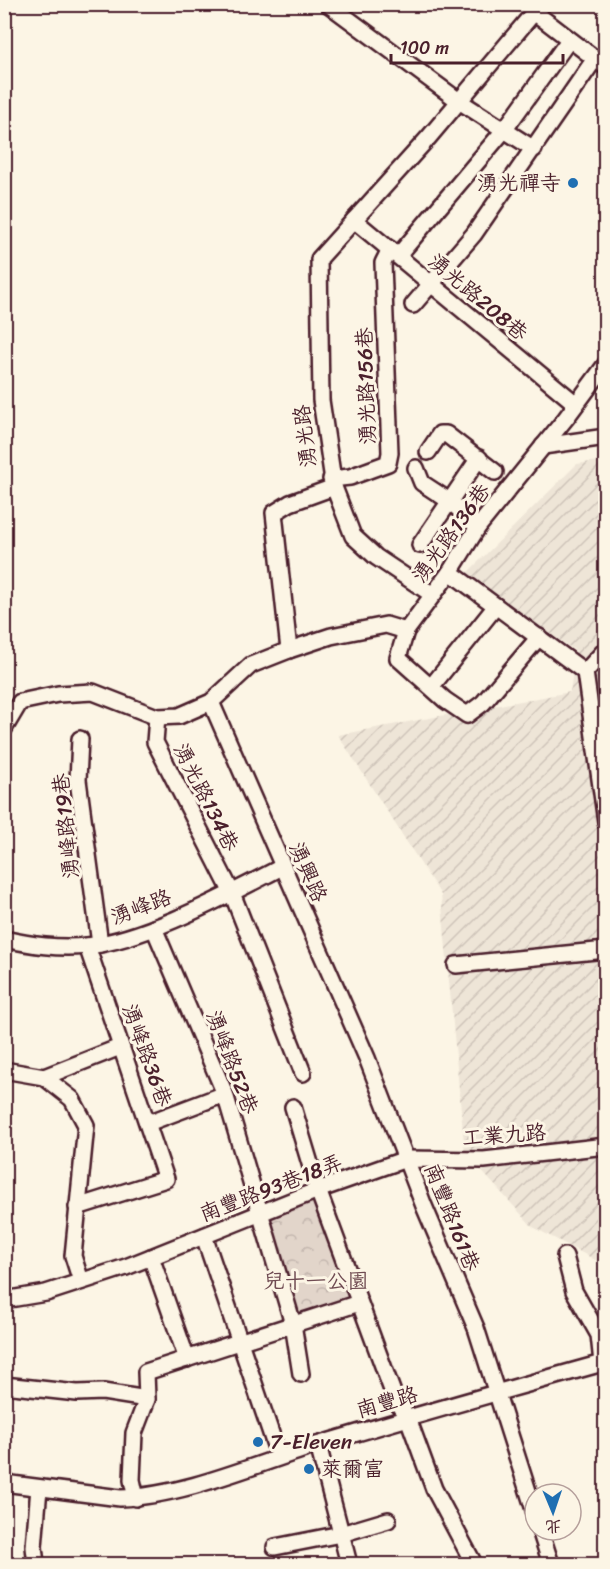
<svg xmlns="http://www.w3.org/2000/svg" width="610" height="1569" font-family="Sriracha,'LXGW WenKai TC',sans-serif">
	<defs>
		<pattern id="industrial-furrows" width="10" height="10" patternUnits="userSpaceOnUse" patternTransform="scale(1.5)"><rect width="10" height="10" fill="#eee5d7"/><path d="M-1 1l2-2M0 10L10 0M9 11l2-2" fill="none" stroke="#cec4b9"/></pattern>
		<pattern id="park-crowns" width="20" height="18" patternUnits="userSpaceOnUse" patternTransform="scale(1.5)"><rect width="20" height="18" fill="#e2d5ca"/><path d="M2 6a3 3 0 1 1 6 0M12 15a3 3 0 1 1 6 0" fill="none" stroke="#c3b6ae"/></pattern>
	</defs>
	<rect width="100%" height="100%" fill="#fcf5e5"/>
	<filter id="ink" filterUnits="userSpaceOnUse"><feTurbulence type="fractalNoise" baseFrequency=".0167" numOctaves="2"/><feDisplacementMap in="SourceGraphic" scale="12" xChannelSelector="R" yChannelSelector="G"/><feConvolveMatrix kernelMatrix="1 2 1 2 8 2 1 2 1" color-interpolation-filters="sRGB"/></filter>
	<g filter="url(#ink)">
		<path fill="url(#industrial-furrows)" d="M605,460V1265L533,1227L465,1153L441,895L338,735L570,692L576,651L465,575L577,464Z"/>
		<path fill="url(#park-crowns)" stroke="#967a7a" stroke-width="1.5" d="M316,1198L350,1299L298,1315L268,1217Z"/>
		<g fill="none" stroke-linecap="round" stroke-linejoin="round">
			<defs>
				<g id="minor">
					<path d="M328,4L459,101L534,149"/>
					<path d="M534,12L606,67"/>
					<path d="M354,220L576,404"/>
					<path d="M398,256L505,129L569,40"/>
					<path d="M413,305L474,234L594,60"/>
					<path d="M543,446L606,437"/>
					<path d="M428,452L440,434H446L495,472"/>
					<path d="M416,468L422,483L451,502L478,527"/>
					<path d="M331,479L350,477L388,463L390,453L383,263L390,249"/>
					<path d="M334,487L353,536L376,557L433,595"/>
					<path d="M420,545L479,458"/>
					<path d="M450,572L585,672"/>
					<path d="M406,631L398,658L445,700L467,715L483,703L539,637"/>
					<path d="M606,649L585,672L606,822"/>
					<path d="M289,650L331,636L386,625L406,631L450,572L478,527L566,418L606,364"/>
					<path d="M431,687L496,606"/>
					<path d="M211,702L367,1058L424,1206L476,1328L535,1513"/>
					<path d="M157,717L155,742L232,893L303,1073"/>
					<path d="M4,729L20,702L58,694L93,692L157,717L179,716L211,702L251,665L289,650L274,513L290,503L334,487L321,400L319,259L429,137L541,4"/>
					<path d="M80,739L78,780L100,944"/>
					<path d="M154,928L225,1094L293,1324L301,1374"/>
					<path d="M4,939C32,945 58,949 87,946C148,939 227,895 282,867"/>
					<path d="M456,965L606,950"/>
					<path d="M4,1070L44,1077L72,1099L86,1125L73,1256L81,1281"/>
					<path d="M44,1077L120,1047"/>
					<path d="M293,1107L318,1190L396,1401L408,1418L434,1489L474,1564"/>
					<path d="M148,1123L225,1094"/>
					<path d="M77,1207L166,1179L87,946"/>
					<path d="M204,1236L279,1457"/>
					<path d="M565,1256L574,1291L599,1335L602,1363"/>
					<path d="M151,1257L187,1359"/>
					<path d="M4,1300L46,1293L126,1267L318,1190L406,1159L484,1160L606,1146"/>
					<path d="M4,1385L77,1393L103,1392L147,1399"/>
					<path d="M318,1445L349,1564"/>
					<path d="M4,1483L120,1498C184,1496 256,1464 317,1445C413,1416 509,1389 606,1362"/>
					<path d="M136,1498L132,1480L134,1433L147,1399L146,1372L359,1303"/>
					<path d="M540,1530L551,1564"/>
					<path d="M275,1547L341,1534L388,1520"/>
					<path d="M36,1564L34,1547L39,1488"/>
				</g>
			</defs>
			<use href="#minor" stroke="#4a1f2b" stroke-width="20"/>
			<use href="#minor" stroke="#fcf5e5" stroke-width="15"/>
		</g>
	</g>
	<g fill="#1f6fb2" stroke="#fcf5e5" stroke-width="2">
		<circle cx="573" cy="183" r="6"/>
		<circle cx="258" cy="1442" r="6"/>
		<circle cx="309" cy="1469" r="6"/>
	</g>
	<g text-anchor="middle" dominant-baseline="central" stroke-width="6" stroke-linejoin="round" paint-order="stroke">
		<g font-size="21" fill="#4a1f2b" stroke="#fcf5e5" text-anchor="start">
			<text x="561" y="183" text-anchor="end">湧光禪寺</text>
			<text x="270" y="1442">7-Eleven</text>
			<text x="321" y="1469">萊爾富</text>
		</g>
		<g font-size="21" fill="#4a1f2b" stroke="#fcf5e5">
			<text transform="translate(478 297) rotate(40)">湧光路208巷</text>
			<text transform="translate(366 386) rotate(-92)">湧光路156巷</text>
			<text transform="translate(305 436) rotate(-97)">湧光路</text>
			<text transform="translate(451 533) rotate(-54)">湧光路136巷</text>
			<text transform="translate(206 797) rotate(63)">湧光路134巷</text>
			<text transform="translate(66 826) rotate(-96)">湧峰路19巷</text>
			<text transform="translate(308 872) rotate(66)">湧興路</text>
			<text transform="translate(141 907) rotate(-21)">湧峰路</text>
			<text transform="translate(147 1055) rotate(70)">湧峰路36巷</text>
			<text transform="translate(232 1062) rotate(69)">湧峰路52巷</text>
			<text transform="translate(504 1135) rotate(-4)">工業九路</text>
			<text transform="translate(271 1188) rotate(-21)">南豐路93巷18弄</text>
			<text transform="translate(452 1217) rotate(68)">南豐路161巷</text>
			<text transform="translate(387 1402) rotate(-16)">南豐路</text>
		</g>
		<g font-size="21" fill="#704c53" stroke="#fcf5e5">
			<text x="316" y="1281">兒十一公園</text>
		</g>
	</g>
	<rect width="610" height="1569" fill="none" stroke="#fcf5e5" stroke-width="24"/>
	<rect x="12" y="12" width="586" height="1545" fill="none" stroke="#4a1f2b" stroke-width="2" filter="url(#ink)"/>
	<g transform="translate(553 1512) rotate(178)"><circle r="28" fill="#fcf5e5" stroke="#b59f9b" stroke-width="1.5"/>
	<path d="M0-4.5L10 22L0 15L-10 22Z" fill="#1f6fb2"/>
	<text y="-9" font-size="16" font-weight="bold" text-anchor="middle" fill="#4a1f2b">北</text>
	</g>
	<path d="M391 54v9h172v-9" fill="none" stroke="#4a1f2b" stroke-width="3"/>
	<text x="400" y="54" font-size="18" fill="#4a1f2b" stroke="#fcf5e5" stroke-width="4.5" paint-order="stroke">100 m</text>
</svg>
